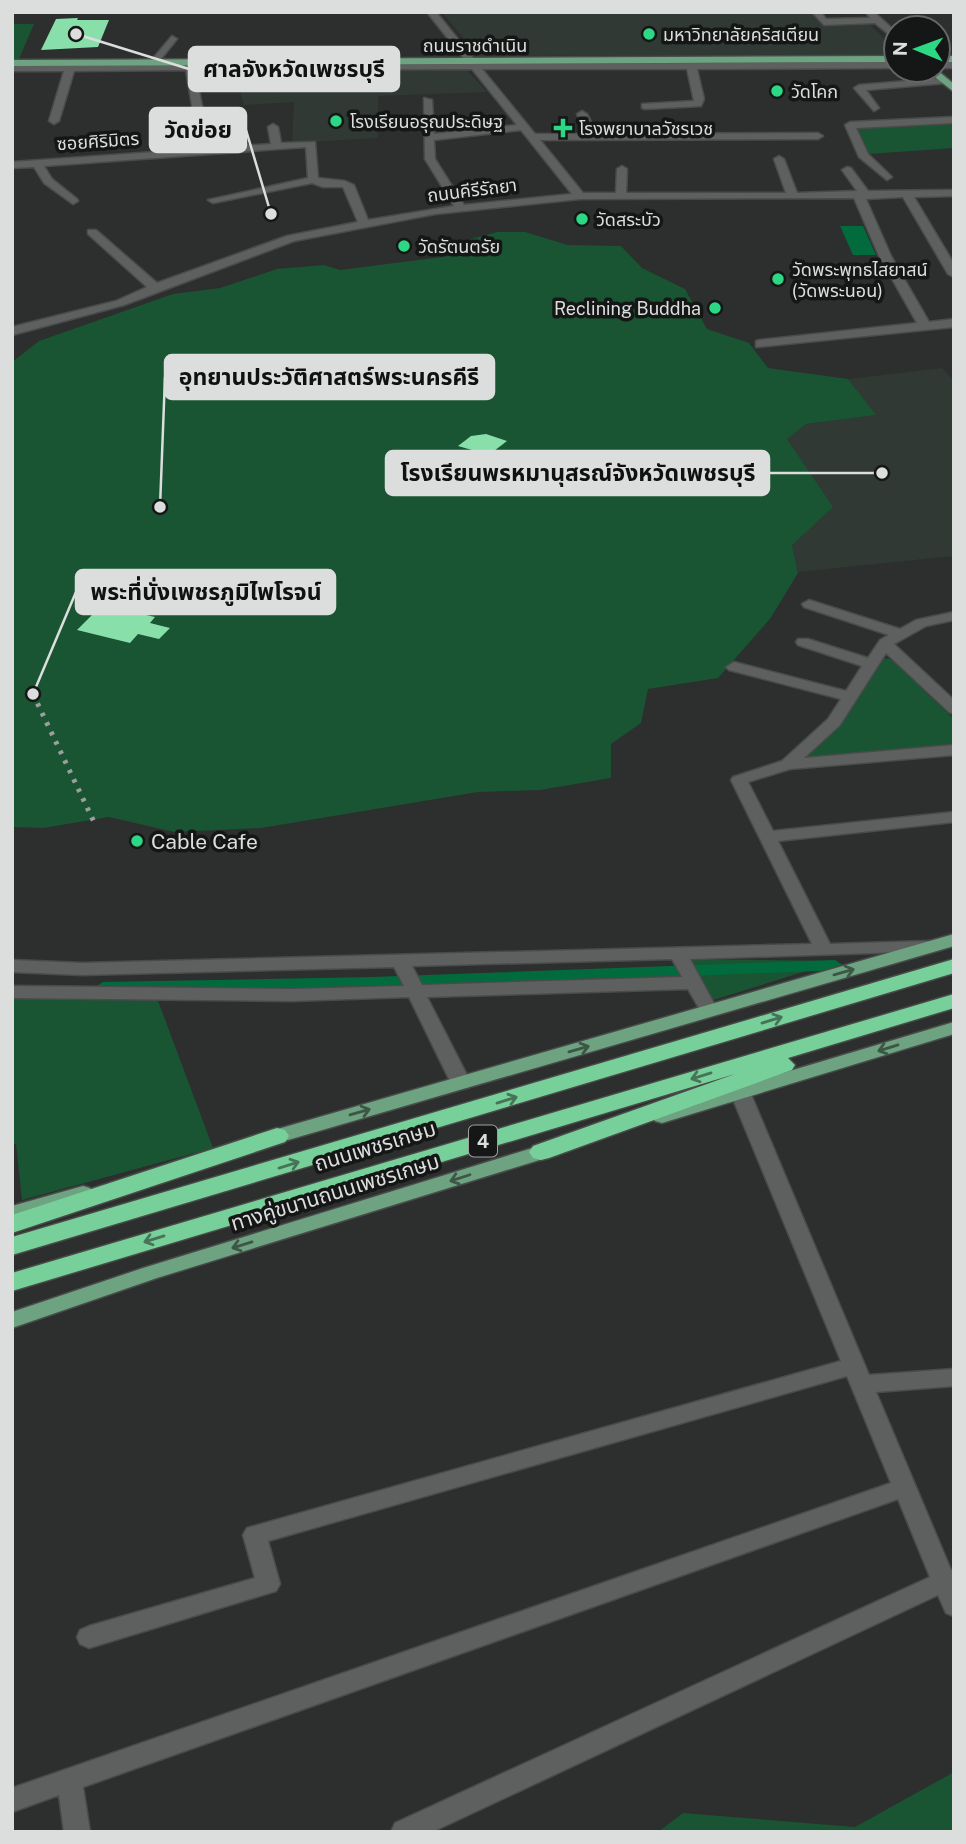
<svg xmlns="http://www.w3.org/2000/svg" width="966" height="1844" font-family="'Public Sans','Noto Sans Thai',sans-serif">
	<rect width="100%" height="100%" fill="#2c2f2d"/>
	<g fill="#303933">
		<path d="M442,12H814L819,22L865,20L896,50V55L478,56Z"/>
		<path d="M465,68L487,92L378,96V138L292,143L294,102L244,105L233,69Z"/>
		<path d="M942,368L954,381V556L798,572L792,546L786,439L806,424L875,415L848,379Z"/>
	</g>
	<g fill="#195433">
		<path d="M12,24H34L19,59H12Z"/>
		<path d="M953,122L954,148L869,154L855,126Z"/>
		<path d="M497,232H525L568,245L621,246L642,268L685,289L707,329L749,343L768,368L848,379L876,415L806,424L787,439L833,507L792,545L798,573L770,619L718,678L648,689L641,723L611,744V778L540,790L478,792L261,828L174,832L109,817L43,828L12,827V362L39,341L173,294L220,288L277,269L324,265L340,270L473,253L471,239Z"/>
		<path d="M881,658L891,659L954,719V744L813,758L806,755L842,724Z"/>
		<path d="M685,959L838,961L707,1002Z"/>
		<path d="M157,998L213,1148L22,1200L16,1144H12V999Z"/>
		<path d="M954,1772V1832H658L683,1813L855,1827Z"/>
	</g>
	<path fill="#026b3d" d="M840,226H863L876,255H853Z"/>
	<g fill="none" stroke-linecap="round" stroke-linejoin="round">
		<path fill="#026b3d" fill-rule="evenodd" d="M835,960L844,966L841,970L372,989L103,994L94,988L103,982L372,977Z"/>
	</g>
	<g fill="#89dfa9">
		<path d="M78,18L77,20H109L98,47L41,50L56,19Z"/>
		<path d="M486,434L507,441L494,451L479,452L458,446L471,436Z"/>
		<path d="M102,605L155,617L150,623L170,628L159,639L138,634L130,643L77,630Z"/>
	</g>
	<g fill="none" stroke-linecap="round" stroke-linejoin="round">
		<defs>
			<g id="minor">
				<path d="M427,12H436L478,64L896,62V68L697,69L704,99L701,106L645,109L642,108V104L694,101L687,69H482L535,134H587L577,114L582,111L587,114L597,134L818,133L823,136L818,139L540,140L583,193H616L617,169L622,166L627,169L626,193H786L774,159L779,156L784,159L797,193L857,191L842,170L847,167L851,168L868,191L954,190V196L914,197L954,264V277L948,274L903,197L866,199L891,256L929,322L954,319V327L756,347V341L760,340L917,323L879,256L854,198L580,199L435,214L294,241L124,305L12,335V327L116,301L147,287L88,234V230H96L157,283L287,236L358,222L343,187H323L312,183L213,203L208,200L308,178L306,147L44,166L52,179L77,199L78,201L73,204L44,183L34,167L12,168V162L271,144L268,127L273,124L278,127L281,143L315,142L318,178L345,181L354,185L368,220L454,206L425,159L424,98L432,100L434,134L517,125L472,69L195,70L203,111L198,114L193,111L186,70L74,71L59,121L54,124L49,121L64,71H12V65H154L150,62L172,36L177,39L156,65L468,64ZM521,130L572,194L464,205L435,159L434,140Z"/>
				<path d="M812,12H821L826,19L870,18L866,12H874L896,32V40L875,23L824,25Z"/>
				<rect x="938" y="62" width="16" height="6"/>
				<path d="M944,78L947,79V83L866,90L879,108L874,111L854,88L859,85Z"/>
				<path d="M954,117V123L856,128L868,154L892,177L887,180L859,157L845,125L850,122Z"/>
				<path d="M809,600L900,629L916,620L954,612V620L926,626L894,644L954,700V714L949,712L886,653L840,725L804,758L954,745V755L790,769L748,782L773,831L954,812V822L778,841L830,944L929,941L938,947L935,951L690,959L718,1011L709,1017L703,1015L688,989L427,997L471,1083L468,1088H454L451,1083L409,997L292,1001L12,998V986L292,989L404,986L394,967L82,975L12,972V960L82,963L812,944L731,780L733,777L782,761L828,719L841,699L729,670L726,667L734,662L846,691L862,666L798,645L796,642L798,639H808L868,658L880,640L889,635L804,607L802,604ZM672,959L682,977L422,985L412,966Z"/>
				<path d="M740,1085L747,1087L750,1092L869,1375L954,1369V1386L876,1392L951,1570H954V1616L946,1613L938,1595L432,1832H391L395,1823L930,1577L898,1499L83,1787L90,1832H64L59,1795L12,1812V1788L891,1483L847,1376L268,1541L280,1584L276,1591L89,1648L80,1644L77,1637L80,1630L89,1626L255,1578L243,1535L247,1528L841,1361L730,1092L733,1087Z"/>
			</g>
			<g id="major">
				<path d="M896,56V62L12,66V60Z"/>
				<rect x="938" y="56" width="16" height="6"/>
				<path d="M926,70H937L954,84V92Z"/>
				<path d="M954,934V946L264,1147L257,1145L254,1140L257,1135Z"/>
				<path d="M954,1022V1034L662,1123L655,1121L652,1116L655,1111Z"/>
				<path d="M552,1142L559,1144L562,1149L559,1154L157,1278L12,1328V1312L143,1268Z"/>
				<path d="M83,1186L90,1188L93,1193L90,1198L12,1220V1206Z"/>
			</g>
			<g id="highway">
				<path d="M954,959V973L12,1255V1237Z"/>
				<path d="M954,994V1008L788,1058L795,1065L792,1070L549,1158L541,1160L533,1158L529,1152L533,1146L735,1074L12,1291V1273Z"/>
				<path d="M277,1128L285,1130L289,1136L285,1142L12,1233V1215Z"/>
			</g>
		</defs>
		<use href="#minor" stroke="#484b49" stroke-width="3"/>
		<use href="#major" stroke="#484b49" stroke-width="3"/>
		<use href="#highway" stroke="#484b49" stroke-width="3"/>
		<use href="#minor" fill="#5d605e" fill-rule="evenodd"/>
		<use href="#major" fill="#6da381" fill-rule="evenodd"/>
		<use href="#highway" fill="#77d099" fill-rule="evenodd"/>
		<path stroke="#9d9f9e" stroke-width="5" stroke-dasharray="3.5 7" stroke-linecap="butt" d="M33,694L95,824"/>
	</g>
	<defs><path id="oneway-shaft" d="M-6 0H5M1.5-3L5.5 0L1.5 3" fill="none" stroke-width="1.6" stroke-linecap="round" stroke-linejoin="round" transform="scale(1.75)"/></defs>
	<g stroke="#3d5646">
		<use href="#oneway-shaft" transform="translate(844 972) rotate(-16)"/>
		<use href="#oneway-shaft" transform="translate(888 1048) rotate(163)"/>
		<use href="#oneway-shaft" transform="translate(579 1049) rotate(-16)"/>
		<use href="#oneway-shaft" transform="translate(360 1112) rotate(-16)"/>
		<use href="#oneway-shaft" transform="translate(460 1178) rotate(162)"/>
		<use href="#oneway-shaft" transform="translate(242 1245) rotate(163)"/>
	</g>
	<g stroke="#467458">
		<use href="#oneway-shaft" transform="translate(772 1020) rotate(-17)"/>
		<use href="#oneway-shaft" transform="translate(701 1076) rotate(163)"/>
		<use href="#oneway-shaft" transform="translate(507 1100) rotate(-17)"/>
		<use href="#oneway-shaft" transform="translate(289 1165) rotate(-17)"/>
		<use href="#oneway-shaft" transform="translate(154 1239) rotate(163)"/>
	</g>
	<g fill="#2dd884" stroke="#151716" stroke-width="2.5">
		<circle cx="649" cy="34" r="7"/>
		<circle cx="777" cy="91" r="7"/>
		<circle cx="336" cy="121" r="7"/>
		<path d="M559.5 117.5h7v7h7v7h-7v7h-7v-7h-7v-7h7z"/>
		<circle cx="582" cy="219" r="7"/>
		<circle cx="404" cy="246" r="7"/>
		<circle cx="778" cy="279" r="7"/>
		<circle cx="715" cy="308" r="7"/>
		<circle cx="137" cy="841" r="7"/>
	</g>
	<g text-anchor="middle" dominant-baseline="central" stroke-width="7" stroke-linejoin="round" paint-order="stroke">
		<g font-size="18" fill="#dcdedd" stroke="#151716" text-anchor="start">
			<text x="663" y="34">มหาวิทยาลัยคริสเตียน</text>
			<text x="791" y="91">วัดโคก</text>
			<text x="350" y="121">โรงเรียนอรุณประดิษฐ</text>
			<text x="579" y="128">โรงพยาบาลวัชรเวช</text>
			<text x="596" y="219">วัดสระบัว</text>
			<text x="418" y="246">วัดรัตนตรัย</text>
			<text x="792" y="269">วัดพระพุทธไสยาสน์<tspan x="792" dy="21">(วัดพระนอน)</tspan></text>
			<text x="701" y="308" text-anchor="end">Reclining Buddha</text>
		</g>
		<g font-size="18" fill="#dcdedd" stroke="#151716">
			<text x="475" y="45">ถนนราชดำเนิน</text>
			<text transform="translate(98 141) rotate(-4)">ซอยศิริมิตร</text>
			<text transform="translate(472 190) rotate(-7)">ถนนคีรีรัถยา</text>
		</g>
		<rect fill="#151716" stroke="#a0a2a1" stroke-width="2" x="469" y="1125.5" width="28" height="31" rx="5"/>
		<g font-size="19" font-weight="bold" fill="#dcdedd">
			<text x="483" y="1141">4</text>
		</g>
		<g font-size="21" fill="#dcdedd" stroke="#151716" text-anchor="start">
			<text x="151" y="841">Cable Cafe</text>
		</g>
		<g font-size="21" fill="#dcdedd" stroke="#151716">
			<text transform="translate(375 1146) rotate(-17)">ถนนเพชรเกษม</text>
			<text transform="translate(335 1192) rotate(-17)">ทางคู่ขนานถนนเพชรเกษม</text>
		</g>
	</g>
	<path fill="none" stroke="#dcdedd" stroke-width="2.5" d="M76 34L189 69M271 214L246 130M160 507L165 377M882 473L769 473M33 694L76 592"/>
	<g fill="#dcdedd" stroke="#151716" stroke-width="2.5">
		<circle cx="76" cy="34" r="7"/>
		<circle cx="271" cy="214" r="7"/>
		<circle cx="160" cy="507" r="7"/>
		<circle cx="882" cy="473" r="7"/>
		<circle cx="33" cy="694" r="7"/>
	</g>
	<g fill="#dcdedd" stroke="#dcdedd" stroke-width="2.5">
		<rect x="189" y="47" width="210" height="44" rx="7"/>
		<rect x="150" y="108" width="96" height="44" rx="7"/>
		<rect x="165" y="355" width="329" height="44" rx="7"/>
		<rect x="386" y="451" width="383" height="44" rx="7"/>
		<rect x="76" y="570" width="259" height="44" rx="7"/>
	</g>
	<g font-size="23" text-anchor="middle" font-weight="bold" fill="#111">
		<text x="294" y="77">ศาลจังหวัดเพชรบุรี</text>
		<text x="198" y="138">วัดข่อย</text>
		<text x="329" y="385">อุทยานประวัติศาสตร์พระนครคีรี</text>
		<text x="578" y="481">โรงเรียนพรหมานุสรณ์จังหวัดเพชรบุรี</text>
		<text x="206" y="600">พระที่นั่งเพชรภูมิไพโรจน์</text>
	</g>
	<rect width="966" height="1844" fill="none" stroke="#dcdedd" stroke-width="28"/>
	<g transform="translate(917 49) rotate(271)"><circle r="33" fill="#151716" stroke="#656766" stroke-width="2"/>
	<path d="M0-5L12 26L0 18L-12 26Z" fill="#2dd884"/>
	<text y="-10" font-size="19" font-weight="bold" text-anchor="middle" fill="#dcdedd">N</text>
	</g>
</svg>
